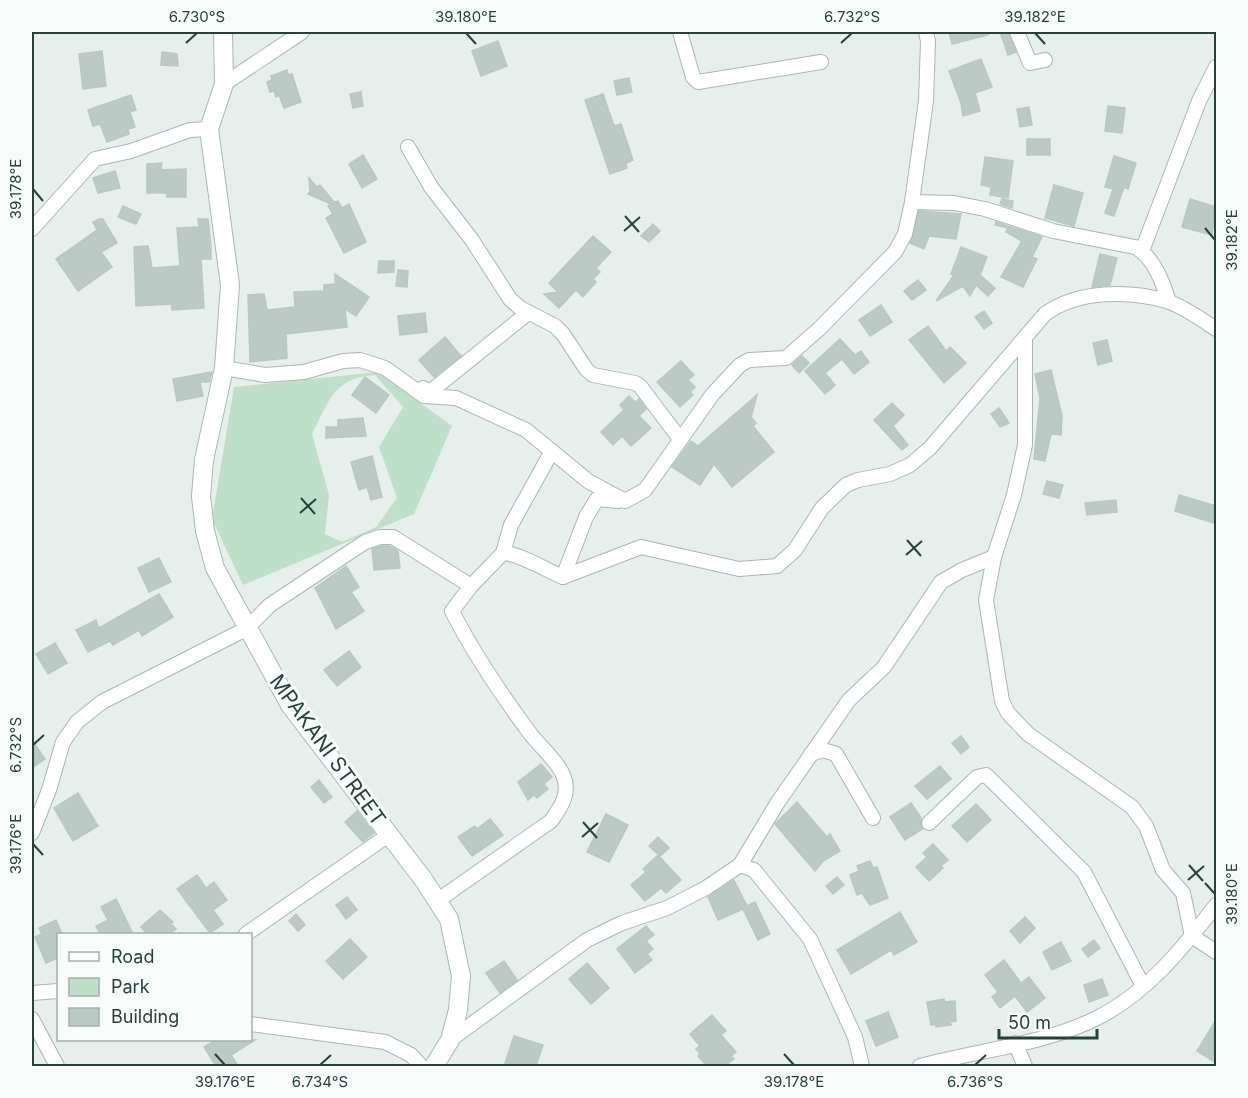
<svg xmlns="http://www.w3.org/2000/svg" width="1248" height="1098" font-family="Inter,sans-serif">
	<rect width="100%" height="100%" fill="#e6efeb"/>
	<path fill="#bfe0c8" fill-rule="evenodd" d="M378,372L452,426L414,514L243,585L212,519L234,387ZM375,375L403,407L379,447L397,498L376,527L342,542L325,534L329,495L312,434C330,400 333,378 375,375Z"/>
	<g fill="#bbcac4" stroke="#b8c9c2" stroke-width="1.5">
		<path d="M949,32H988V35L952,44Z"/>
		<path d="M1000,32H1008L1016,52L1008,55Z"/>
		<path d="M498,41L507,66L481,76L472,51Z"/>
		<path d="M102,51L106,86L83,89L79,54Z"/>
		<path d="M162,52L177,54L178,66L161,65Z"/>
		<path d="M981,59L992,87L975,93L980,111L963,116L961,103L949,71Z"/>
		<path d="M287,70L288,75L292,74L301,102L284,108L279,95L276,97L274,91L270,92L267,82L272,80L271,76Z"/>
		<path d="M629,78L632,92L617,95L614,81Z"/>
		<path d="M361,92L363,106L353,108L350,94Z"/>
		<path d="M603,94L614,126L621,124L633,160L626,163L627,168L610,174L585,100Z"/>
		<path d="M131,95L136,110L130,112L135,127L128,129L129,134L107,142L100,124L93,126L88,110Z"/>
		<path d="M1108,106L1125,108L1122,133L1105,131Z"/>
		<path d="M1029,107L1032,125L1020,127L1017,109Z"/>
		<rect x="1027" y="139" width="23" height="16"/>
		<path d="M363,155L377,179L362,188L349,164Z"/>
		<path d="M1114,156L1136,163L1128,189L1124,187L1114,216L1105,213L1113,189L1105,187Z"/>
		<path d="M985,157L1013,161L1008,198L990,195L991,187L981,185Z"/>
		<path d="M162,163L161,170L186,169V197H167V193H147V164Z"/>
		<path d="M115,171L120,188L98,193L93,178Z"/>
		<path d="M309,178L317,187L320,185L334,202L338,201L342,208L349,204L366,242L344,253L326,218L333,214L328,206L331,204L308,194L310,192Z"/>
		<path d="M1054,185L1083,193L1074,226L1045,218Z"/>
		<path d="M1002,199L1013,201L1012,208L1000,204Z"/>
		<path d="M1190,199L1216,207L1212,235L1182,227Z"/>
		<path d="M123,206L141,214L136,224L118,217Z"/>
		<path d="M919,211L961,214L956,239L929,236L924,249L910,243Z"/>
		<path d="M99,219H103L117,243L101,252L112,267L78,291L56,259L97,230L93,222Z"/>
		<path d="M198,219H208L211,247V259H201L204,308L172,310L171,304L136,306L134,247L148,246L152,268L180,266L177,228L199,227Z"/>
		<path d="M996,222L1042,237L1032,257L1037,259L1023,287L1001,277L1022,241L1006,232L1008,228L995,225Z"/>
		<path d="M653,224L660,231L649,242L641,236Z"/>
		<path d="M593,236L611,252L596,268L600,272L593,279L596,282L583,297L576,290L559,308L544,294L558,292L549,283Z"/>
		<path d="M961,247L987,257L980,275L995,288L988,296L976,285L970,296L963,286L936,301L954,275L951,274Z"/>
		<path d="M1100,254L1117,258L1110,285L1092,287Z"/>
		<path d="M379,261H394V272L378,273Z"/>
		<path d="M398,270L408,271L407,287L396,286Z"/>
		<path d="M335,274L369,297L356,316L345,309L347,327L286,334L287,358L250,362L248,295L264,294L267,310L295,307L294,292L324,291V285L335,284Z"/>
		<path d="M918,280L926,290L912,300L904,291Z"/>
		<path d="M881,305L892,322L870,336L859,320Z"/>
		<path d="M984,311L992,323L984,329L975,317Z"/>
		<path d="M425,313L427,332L400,335L398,316Z"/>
		<path d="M928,326L946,351L950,347L966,363L944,383L909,340Z"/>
		<path d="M445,337L461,356L434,377L419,360Z"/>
		<path d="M840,339L855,355L861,351L869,362L854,374L842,359L825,373L835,385L825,394L805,371Z"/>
		<path d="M1107,340L1112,361L1098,365L1093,343Z"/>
		<path d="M802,356L809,363L799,373L792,365Z"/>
		<path d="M681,361L694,375L688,380L695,387L690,392L693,395L680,407L657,382Z"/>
		<path d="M1051,370L1062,416L1061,435L1051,434L1045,461L1034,459L1040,398L1035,374Z"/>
		<path d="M212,372L209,382H200L203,396L177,401L173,379Z"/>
		<path d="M365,377L389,395L376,413L352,395Z"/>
		<path d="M757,395L751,417L756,423L753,426L774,452L732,487L714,464L700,485L672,467L691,441L698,446Z"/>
		<path d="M629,396L635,402L639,399L646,409L639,416L651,428L631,446L622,436L613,445L601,432L624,410L620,405Z"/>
		<path d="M892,403L904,415L893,426L908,445L902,450L874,420Z"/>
		<path d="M999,408L1009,423L1000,427L991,414Z"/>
		<path d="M363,418L366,436L326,438V427H338V420Z"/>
		<path d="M372,456L382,497L371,500L367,487L359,490L351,462Z"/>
		<path d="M1047,481L1063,485L1059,498L1043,494Z"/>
		<path d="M1179,495L1216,506L1214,523L1175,511Z"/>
		<path d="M1116,500L1117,512L1087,515L1085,503Z"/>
		<path d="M381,546H390L398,551L400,568L374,570L372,549Z"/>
		<path d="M159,558L171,582L149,592L138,568Z"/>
		<path d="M346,566L359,587L351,592L364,611L336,629L315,588Z"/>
		<path d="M159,594L173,617L142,636L139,630L113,645L110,641L88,652L76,630L96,620L99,628Z"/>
		<path d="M55,643L67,663L48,674L36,654Z"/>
		<path d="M349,651L361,667L337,686L324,670Z"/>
		<path d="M961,736L969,747L961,754L952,743Z"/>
		<path d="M32,740L45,759L32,768Z"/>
		<path d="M541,764L552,777L544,784L548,789L537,798L534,795L528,800L518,782Z"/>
		<path d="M940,766L951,779L927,799L915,786Z"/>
		<path d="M319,780L332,797L324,803L311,787Z"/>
		<path d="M78,793L98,826L73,841L54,808Z"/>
		<path d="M797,802L827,837L830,834L840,851L823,861L815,871L775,824Z"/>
		<path d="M911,803L921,818L922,829L905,840L890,817Z"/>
		<path d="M976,804L991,820L967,842L952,826Z"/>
		<path d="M357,811L374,833L363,842L345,822Z"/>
		<path d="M606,814L628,825L609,862L587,852Z"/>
		<path d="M490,819L503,835L472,856L458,837L475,826L477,829Z"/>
		<path d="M658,837L669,848L660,856L649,846Z"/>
		<path d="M933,844L948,860L941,866L943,868L929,881L916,867L927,857L923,853Z"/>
		<path d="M658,855L681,880L666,893L661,888L645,901L631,885L646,872L643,869Z"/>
		<path d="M870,861L873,868L877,867L888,898L870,905L862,893L857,895L850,875L859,871L857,866Z"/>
		<path d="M197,875L206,888L214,882L227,900L213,910L223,924L210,933L177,889Z"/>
		<path d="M837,877L844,885L833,894L826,886Z"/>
		<path d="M734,880L747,906L755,902L770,934L758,940L743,909L718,920L708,897Z"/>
		<path d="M347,897L357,910L346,919L336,905Z"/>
		<path d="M116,899L133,934H100L96,926L108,920L101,907Z"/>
		<path d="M160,910L173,922L171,924L176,929L169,934H147L141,927Z"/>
		<path d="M900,912L917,942L894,955L891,950L851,974L837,950Z"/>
		<path d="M296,914L305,925L298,931L289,921Z"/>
		<path d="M1025,917L1035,928L1020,943L1010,931Z"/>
		<path d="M56,920L62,934H58V958L46,963L35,937L42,934L39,928Z"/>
		<path d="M646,926L654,935L646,941L653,949L647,954L652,960L635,973L617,949Z"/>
		<path d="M350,939L367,957L343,979L326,961Z"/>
		<path d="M1094,940L1100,948L1088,957L1082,949Z"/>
		<path d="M1061,942L1071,961L1052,970L1043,952Z"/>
		<path d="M1004,960L1021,983L1029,977L1045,998L1027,1012L1015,996L1000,1008L992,997L998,992L985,975Z"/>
		<path d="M504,961L517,980L500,993L486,973Z"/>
		<path d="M587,963L609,988L591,1004L569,979Z"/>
		<path d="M1102,979L1108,995L1089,1002L1084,985Z"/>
		<path d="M944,999L945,1002L955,1001L956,1021L950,1022L951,1025L936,1027V1024L931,1025L927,1002Z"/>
		<path d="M888,1012L898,1037L876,1046L866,1021Z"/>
		<path d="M712,1015L726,1031L721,1035L736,1052L731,1056L734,1059L725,1066H707L698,1056L700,1054L696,1049L700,1046L690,1034Z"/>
		<path d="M1216,1020V1063L1197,1051Z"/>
		<path d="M514,1036L543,1045L536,1066H504Z"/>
		<path d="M216,1040H255L231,1055L238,1066H216L204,1047Z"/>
	</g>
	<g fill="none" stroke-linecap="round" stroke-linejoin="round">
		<defs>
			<g id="street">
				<path d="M680,32L693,77L698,82L821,62"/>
				<path d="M1017,32L1030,63L1045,60"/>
				<path d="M224,84L302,32"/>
				<path d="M408,147L431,187L472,240L510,299L520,308L555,326L563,334L586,369L593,375L635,383L640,386L680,439"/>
				<path d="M912,202L954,203L985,209L1053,231L1135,247C1154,257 1163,283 1169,302"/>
				<path d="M32,229L95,159L131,151L190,130L209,129"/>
				<path d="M1142,251L1199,101L1216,67"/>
				<path d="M1025,337V445L1014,495L994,557L986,600L1002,701L1008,713L1028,734L1132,807L1146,826L1163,870L1183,893L1192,936L1216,952"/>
				<path d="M224,368L265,375L304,372L343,361L360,360L385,368L424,396L456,398L526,430L588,481L625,501L645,490L712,395L740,365L749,360L786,358L819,329L895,252L905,234L912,202L926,101L928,41L926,32"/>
				<path d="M423,388L429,392L436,387L528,313"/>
				<path d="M503,553L511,525L552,451"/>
				<path d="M563,577L641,547L739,569L777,566L795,550L822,508L846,485L858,480L890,474L910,465L930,448L1045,314C1078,290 1129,290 1167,301C1184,307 1201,319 1216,329"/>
				<path d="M811,754L823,750L836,754L873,818"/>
				<path d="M929,823L977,777L986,775L1084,872L1143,986"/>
				<path d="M32,833L49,790L63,742L77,722L102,702L246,629L270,605L365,542L380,537H393L471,586"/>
				<path d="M740,865L778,802L849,700L884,667L941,582L962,570L994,557"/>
				<path d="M437,901L551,821C561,807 571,793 563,775C557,760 538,745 529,732C501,694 473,653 452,611L471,586L503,553C518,553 546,570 563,577L586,517L597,499L618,501"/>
				<path d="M246,934L390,834"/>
				<path d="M32,993L58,991"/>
				<path d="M32,1019L57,1066"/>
				<path d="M250,1024L385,1042L411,1055L421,1066"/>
				<path d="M450,1040L587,940L622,923L667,908L706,888L740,865L754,870L810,939L855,1037L862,1066"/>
				<path d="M1015,1043L1025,1066"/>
				<path d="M920,1066C978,1050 1043,1045 1097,1018C1147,993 1183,948 1216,905"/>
			</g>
			<path id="secondary" d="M223,32L224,84L209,129L230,285L224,368L204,460L201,496L205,531L215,568L290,705L423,879L449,919L461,976L458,1010L450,1040L434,1066"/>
		</defs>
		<use href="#street" stroke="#a8b8b2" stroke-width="16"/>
		<use href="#secondary" stroke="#a4bbb3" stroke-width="20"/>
		<use href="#street" stroke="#fff" stroke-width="14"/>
		<use href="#secondary" stroke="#fff" stroke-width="18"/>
	</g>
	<path fill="none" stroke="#24423a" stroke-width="2" d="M466,33L476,44M1035,33L1045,44M186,43L197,33M841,43L852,33M33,189L43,201M625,216L639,232M1205,228L1215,240M624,231L640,217M301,498L315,514M300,513L316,499M907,540L921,556M906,555L922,541M33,745L44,735M583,822L597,838M582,837L598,823M33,844L43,855M1189,865L1203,881M1188,880L1204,866M1205,883L1215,894M215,1054L225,1065M784,1054L794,1065M320,1065L331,1055M975,1065L986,1055"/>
	<g text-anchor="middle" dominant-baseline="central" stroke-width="6" stroke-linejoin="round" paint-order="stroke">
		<g font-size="21" fill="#24423a" stroke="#f7fbf9">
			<text transform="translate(328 750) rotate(54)">MPAKANI STREET</text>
		</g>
	</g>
	<rect width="1248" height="1098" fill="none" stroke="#f7fbf9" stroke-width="66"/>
	<rect x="57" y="933" width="195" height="108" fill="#f7fbf9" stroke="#a3b1ad" stroke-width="1.5"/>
	<rect x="69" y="952" width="30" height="9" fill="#ffffff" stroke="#a3b1ad" stroke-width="1.5"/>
	<text x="111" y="963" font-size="18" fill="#24423a">Road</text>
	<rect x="69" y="978" width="30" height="18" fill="#bfe0c8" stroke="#a3b1ad" stroke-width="1.5"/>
	<text x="111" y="993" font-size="18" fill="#24423a">Park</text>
	<rect x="69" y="1008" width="30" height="18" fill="#bbcac4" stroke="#a3b1ad" stroke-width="1.5"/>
	<text x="111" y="1023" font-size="18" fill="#24423a">Building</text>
	<path d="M999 1029v9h98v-9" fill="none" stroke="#24423a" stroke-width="3"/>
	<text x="1008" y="1029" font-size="18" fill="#24423a" stroke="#f7fbf9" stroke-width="4.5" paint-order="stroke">50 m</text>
	<rect x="33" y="33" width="1182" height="1032" fill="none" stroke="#24423a" stroke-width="2"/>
	<g font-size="15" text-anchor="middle" fill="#24423a">
		<text x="197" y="22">6.730°S</text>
		<text x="466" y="22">39.180°E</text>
		<text x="852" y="22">6.732°S</text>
		<text x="1035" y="22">39.182°E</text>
		<text transform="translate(16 189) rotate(-90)" y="5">39.178°E</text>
		<text transform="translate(1232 240) rotate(-90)" y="5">39.182°E</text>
		<text transform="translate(16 745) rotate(-90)" y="5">6.732°S</text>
		<text transform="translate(16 844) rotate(-90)" y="5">39.176°E</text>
		<text transform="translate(1232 894) rotate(-90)" y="5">39.180°E</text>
		<text x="225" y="1087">39.176°E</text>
		<text x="320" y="1087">6.734°S</text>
		<text x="794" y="1087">39.178°E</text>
		<text x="975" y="1087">6.736°S</text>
	</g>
</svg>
